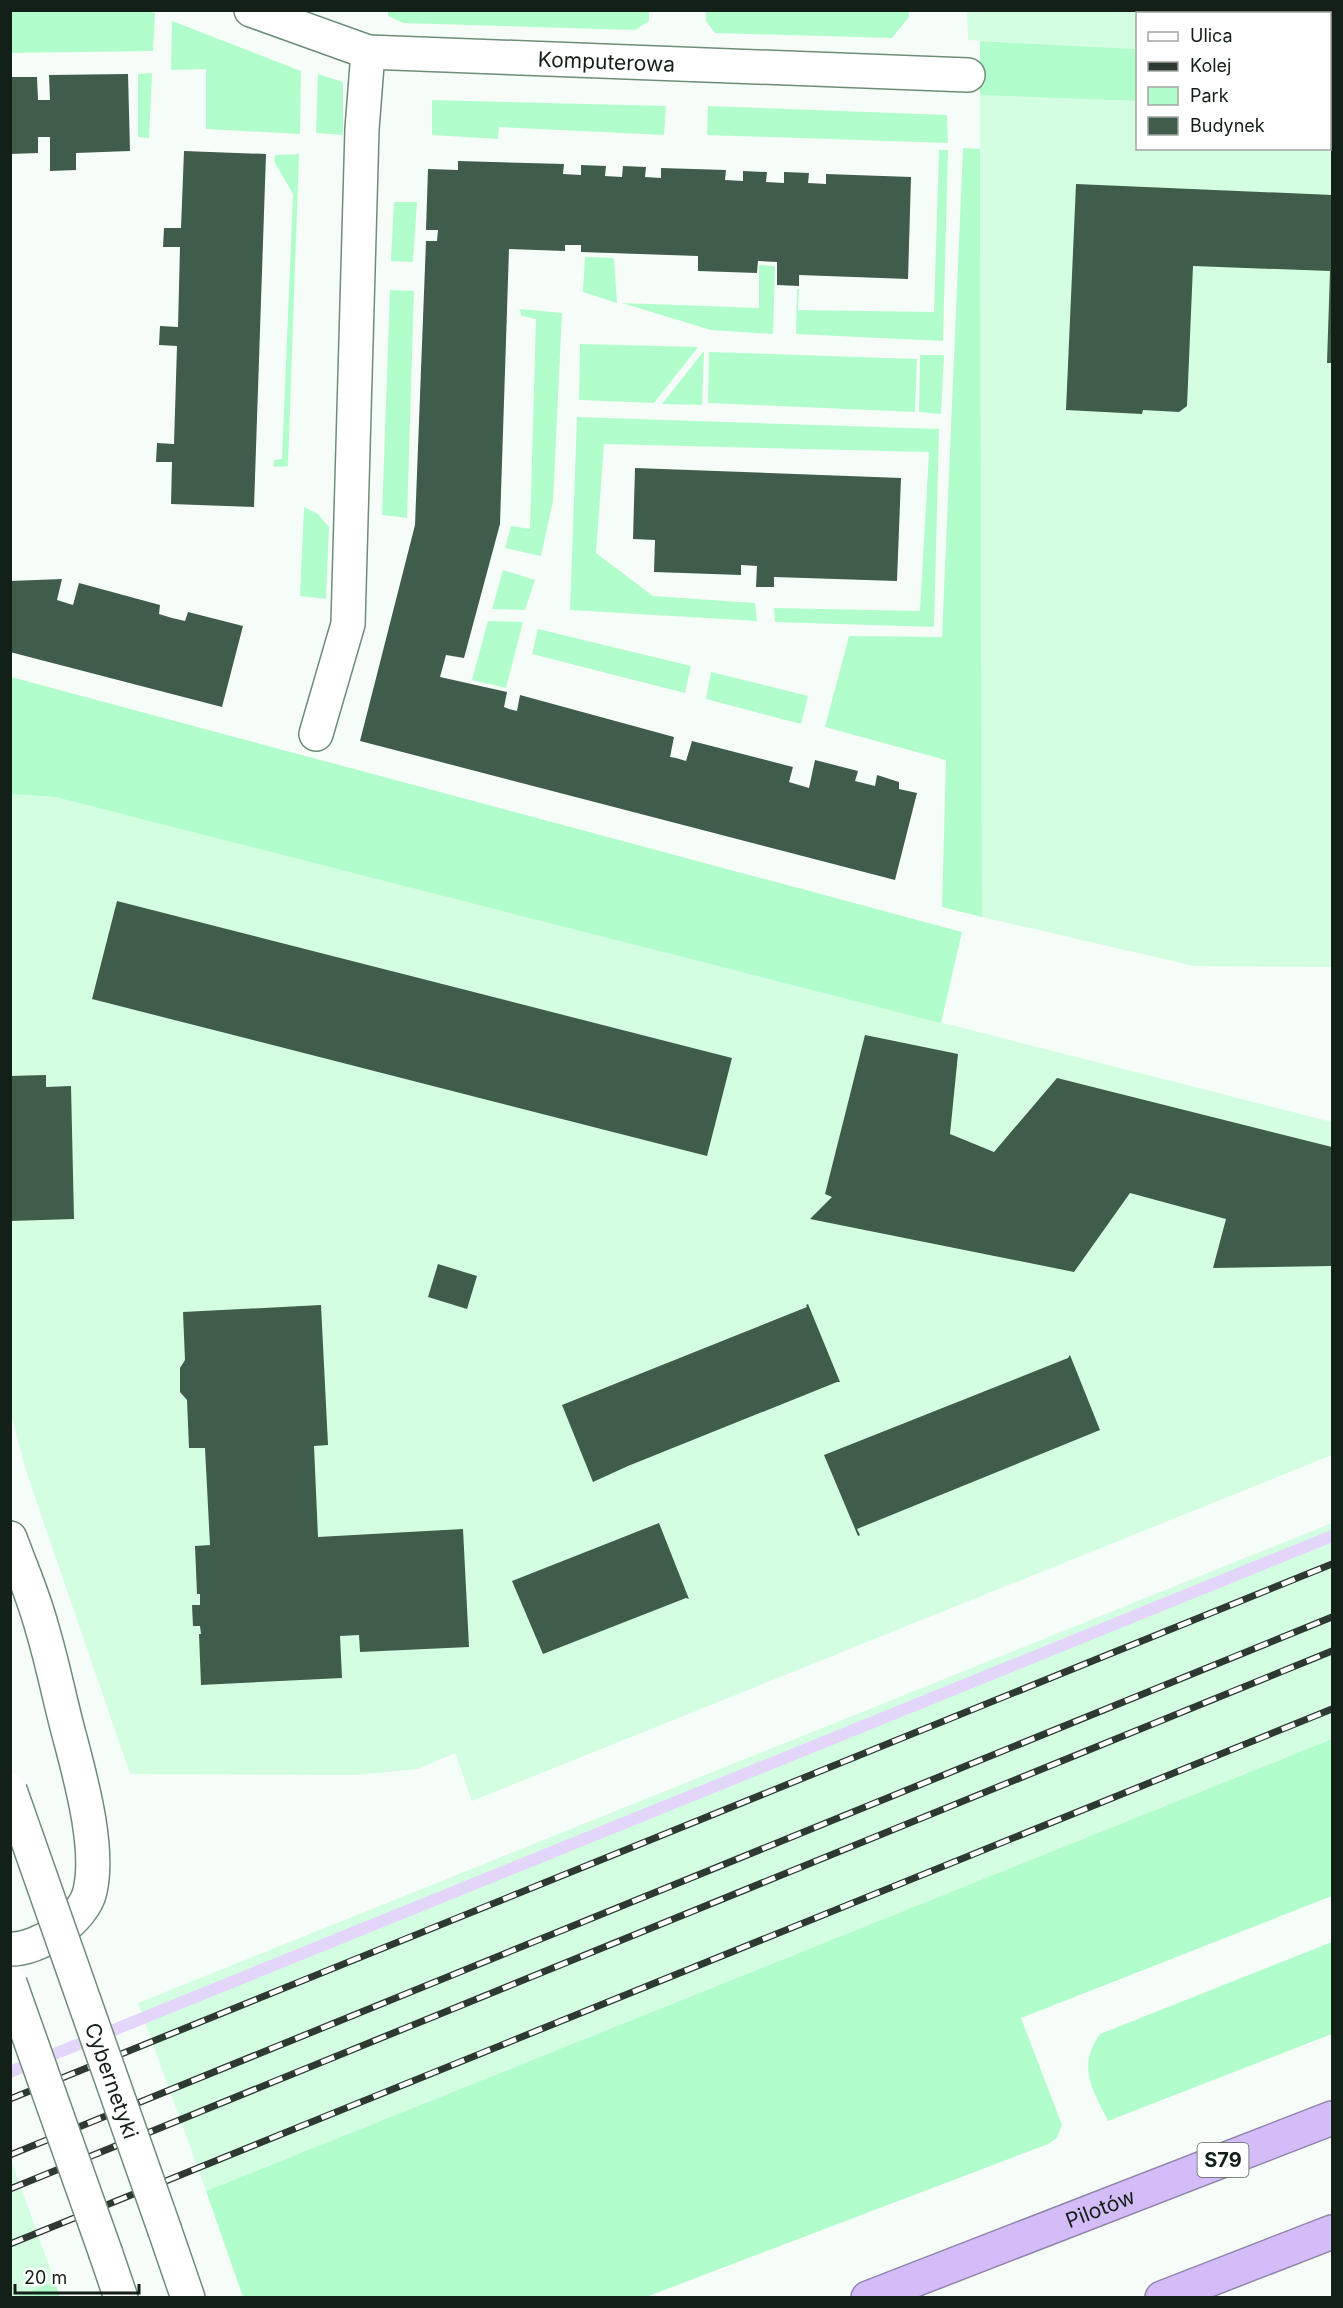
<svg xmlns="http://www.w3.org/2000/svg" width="1343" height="2308" font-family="Inter,sans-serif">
	<rect width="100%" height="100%" fill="#f6fdf8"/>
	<g fill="#d3fee1">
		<path d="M967,11H1332V59H1330V14H1138L1137,49L968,40Z"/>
		<path d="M980,95L1137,101L1138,148H1330V108H1332V967L1194,966L982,917Z"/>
		<path d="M10,794L55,797L1332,1122V1455L472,1801L455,1753L418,1769L354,1775L130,1774L27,1474L11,1414Z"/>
		<path d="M1332,1523V1739L206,2191L138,2003Z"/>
		<path d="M10,2157L55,2282L16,2298L10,2297Z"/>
	</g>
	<g fill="#b1fecc">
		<path d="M649,10V21L635,30L403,23L388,16V11Z"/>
		<path d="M909,10V17L892,38L715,33L706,21V10Z"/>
		<path d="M10,11H146L155,13L153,51L11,53Z"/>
		<path d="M172,21L301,71L300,134L206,129V69L171,70Z"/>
		<path d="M980,41L1137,49V101L980,95Z"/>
		<rect x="1330" y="59" width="2" height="49"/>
		<path d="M152,73L149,138L138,137V74Z"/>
		<path d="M318,74L343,82V135L316,133Z"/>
		<path d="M432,100L666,106L664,135L499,127L498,139L432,135Z"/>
		<path d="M708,106L947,115L948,143L707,135Z"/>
		<path d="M963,148L980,149L982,917L942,907L946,760L825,727L849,636L942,637Z"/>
		<path d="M939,150H948L943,341L796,334L797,289H799L798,310L934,312Z"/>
		<path d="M299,154L288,466L274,467V460L282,459L293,194L274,161L275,155Z"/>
		<path d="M394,202H417L413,262L391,261Z"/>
		<path d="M585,257L614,258L617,303L583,292Z"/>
		<path d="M759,265L775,266L773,334L711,330L622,303L759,308Z"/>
		<path d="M390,290L414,291L407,518L382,515Z"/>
		<path d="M520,309L562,313L553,501L541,556L505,548L511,526L530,529L536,319L521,316Z"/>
		<path d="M580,344L698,347L654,403L579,400Z"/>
		<path d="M704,351L702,405L662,404Z"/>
		<path d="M709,352L917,359L915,412L708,403Z"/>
		<path d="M920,355H944L941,414L919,412Z"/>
		<path d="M577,417L939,429L934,627L775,622L774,608L920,611L929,452L604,444L596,553L653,596L755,603L757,621L570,610Z"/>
		<path d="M304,507L318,514L329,527L326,599L300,596Z"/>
		<path d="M503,570L535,580L525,610L492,609Z"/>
		<path d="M488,621L523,622L506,688L472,680Z"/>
		<path d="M538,629L691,666L685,693L532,654Z"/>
		<path d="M711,672L808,696L801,724L706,699Z"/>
		<path d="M11,677L962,932L941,1023L55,797L11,794Z"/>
		<path d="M1332,1739V1896L1021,2018L1062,2125L1057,2138L1048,2144L646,2297H243L206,2191Z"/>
		<path d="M1332,1942V2034L1108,2121C1092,2089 1077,2067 1100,2034Z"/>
		<path d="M55,2282L60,2297H16Z"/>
	</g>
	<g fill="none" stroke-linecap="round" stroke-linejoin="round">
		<path stroke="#e4d6fa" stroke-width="12" d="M10,2072L1332,1536"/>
	</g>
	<g fill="#3f5d4a">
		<path d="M128,74L130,151L76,153V170L50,171V137H38V153L10,154V77H37L38,100H50L49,75Z"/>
		<path d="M184,151L266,154L254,507L171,504L172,462H156L157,443L174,444L177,346L159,345L160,326L178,327L180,247H163L164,228H181Z"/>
		<path d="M458,161L564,164L563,174L581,175V165L606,166L605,176L622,177L623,166L646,167L645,177L661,178V168L726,170L725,180L743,181V171L767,172L766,182L784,183V172L809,173L808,183L826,184V174L911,177L908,279L799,275V286L777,285V262L758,261L757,273L698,271V256L581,252V245H565V251L509,249L500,524L464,658L446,655L440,677L507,692L504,707L509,709L517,711L520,695L674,737L670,757L676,758L686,761L692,741L793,767L789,782L809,788L815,760L858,771L855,781L875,786L877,775L899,782V789L917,793L895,880L360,741L415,525L426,241H437L438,230H426L428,169L458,170Z"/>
		<path d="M1076,184L1332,195V363H1327L1330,271L1193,266L1187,406L1179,412L1143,410L1142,414L1066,410Z"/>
		<path d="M635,468L901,478L897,581L774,577V587H756L757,566L741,565V575L654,572L655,540L633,539Z"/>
		<path d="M62,579L57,600L73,605L79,583L160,605L159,614L172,618L185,621L188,612L243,626L222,707L10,652V581Z"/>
		<path d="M117,901L732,1058L707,1156L92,999Z"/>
		<path d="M865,1035L958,1054L950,1134L994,1152L1057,1078L1332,1147V1266L1213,1268L1226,1219L1130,1193L1074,1272L810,1219L832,1197L825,1194Z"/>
		<path d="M46,1075V1087L71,1086L74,1219L10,1221V1076Z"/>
		<path d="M438,1264L477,1276L467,1309L428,1297Z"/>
		<path d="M808,1304L840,1382H837L628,1466L593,1482L562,1405L807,1307L806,1305Z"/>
		<path d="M321,1305L328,1445L314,1446L318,1537L463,1529L469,1647L360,1652L359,1635L340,1636L342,1678L201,1685L199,1634H201L200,1626H193L192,1605H200V1594H197L195,1546L210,1545L205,1448H189L187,1400L180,1392V1368L185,1360L183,1312Z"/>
		<path d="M1070,1355L1100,1430L857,1529L860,1535L858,1536L824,1455L1068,1358Z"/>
		<path d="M659,1523L689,1599L686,1598L543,1654L512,1581Z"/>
	</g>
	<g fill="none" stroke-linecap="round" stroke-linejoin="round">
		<defs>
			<g id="minor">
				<path id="s1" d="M251,10L368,52L968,75"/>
				<path d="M316,734L348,624L362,129L368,52"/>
				<path d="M10,1538C21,1568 34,1597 42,1628C53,1664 60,1702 70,1738C81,1780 100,1848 90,1891C84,1919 39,1950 10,1949"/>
				<path d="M165,2231L188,2298"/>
				<path d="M106,2254L121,2298"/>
			</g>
			<g id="highway">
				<path id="s2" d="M868,2298L1332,2118"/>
				<path d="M1162,2298L1332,2232"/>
			</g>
		</defs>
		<use href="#minor" stroke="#6d8d78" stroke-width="36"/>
		<use href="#highway" stroke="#9085a9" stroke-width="36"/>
		<use href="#minor" stroke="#fff" stroke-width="33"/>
		<use href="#highway" stroke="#d4bcf8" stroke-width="33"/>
		<defs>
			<g id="rail">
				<path d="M10,2099L1332,1564"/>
				<path d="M10,2155L1332,1617"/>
				<path d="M10,2189L1332,1651"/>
				<path d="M10,2244L1332,1709"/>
			</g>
		</defs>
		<use href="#rail" stroke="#2e3a31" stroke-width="7"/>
		<use href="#rail" stroke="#fff" stroke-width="4.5" stroke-dasharray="14" stroke-linecap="butt"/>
		<defs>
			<g id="minor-bridge">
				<path id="s3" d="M10,1790L165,2231"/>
				<path d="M10,1983L106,2254"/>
			</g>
		</defs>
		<use href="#minor-bridge" stroke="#6d8d78" stroke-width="36" stroke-linecap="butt"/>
		<use href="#minor-bridge" stroke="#fff" stroke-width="33"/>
	</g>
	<g text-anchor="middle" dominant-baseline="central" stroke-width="6" stroke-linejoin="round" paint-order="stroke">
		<rect fill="#fff" stroke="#5a635d" stroke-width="1.5" x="1197.5" y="2143" width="51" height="34" rx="4.5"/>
		<g font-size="20" font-weight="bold" fill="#132017">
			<text x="1223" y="2160">S79</text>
		</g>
		<g font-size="21" fill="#132017" stroke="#fff">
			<text stroke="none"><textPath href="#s1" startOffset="363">Komputerowa</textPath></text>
			<text stroke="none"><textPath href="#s3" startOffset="308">Cybernetyki</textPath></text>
			<text stroke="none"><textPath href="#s2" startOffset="249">Pilotów</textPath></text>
		</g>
	</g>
	<rect width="1343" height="2308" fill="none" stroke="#132017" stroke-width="24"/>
	<rect x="1136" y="12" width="195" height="138" fill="#ffffff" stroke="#a1a6a2" stroke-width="1.5"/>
	<rect x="1148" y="32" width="30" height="9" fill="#ffffff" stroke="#a1a6a2" stroke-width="1.5"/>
	<text x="1190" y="42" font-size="18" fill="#132017">Ulica</text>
	<rect x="1148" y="62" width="30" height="9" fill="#2e3a31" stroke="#a1a6a2" stroke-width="1.5"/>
	<text x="1190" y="72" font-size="18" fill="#132017">Kolej</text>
	<rect x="1148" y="87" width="30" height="18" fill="#b1fecc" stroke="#a1a6a2" stroke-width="1.5"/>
	<text x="1190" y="102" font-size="18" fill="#132017">Park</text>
	<rect x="1148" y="117" width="30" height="18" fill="#3f5d4a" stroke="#a1a6a2" stroke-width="1.5"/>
	<text x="1190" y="132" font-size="18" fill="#132017">Budynek</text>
	<path d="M15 2284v9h124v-9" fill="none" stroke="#132017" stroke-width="3"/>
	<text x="24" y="2284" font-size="18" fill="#132017" stroke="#ffffff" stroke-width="4.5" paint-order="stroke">20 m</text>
</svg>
